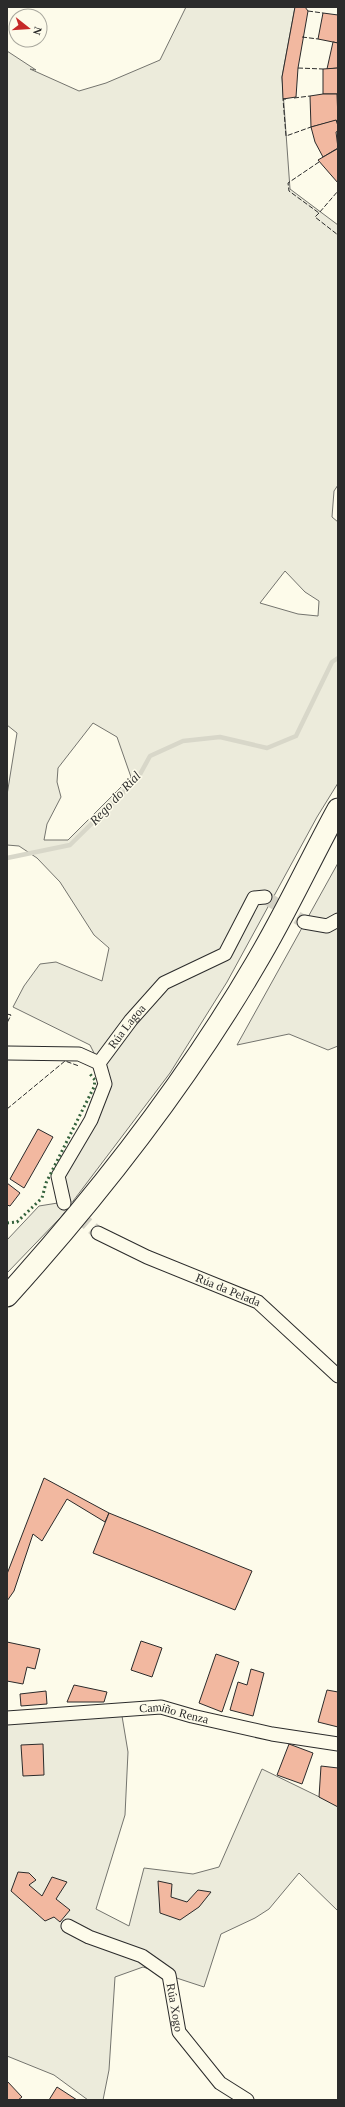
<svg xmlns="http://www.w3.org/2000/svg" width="345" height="2107" font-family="Georgia,serif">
	<rect width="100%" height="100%" fill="#fdfbea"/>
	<g fill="#ecebdb" stroke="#74746e" fill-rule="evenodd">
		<path d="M186,7H295L282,77L290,189L338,225V485L334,491L332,517L338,522V783L317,817L227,982L170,1073L61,1217L7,1273V1240L39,1206L64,1202L58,1176L105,1084L99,1063L90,1045L13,1007L24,986L40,964L56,962L102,981L109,948L94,935L60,882L37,858L19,846L7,845V795L17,733L7,725V51L36,70L30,69L79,91L106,83L160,60ZM285,571L305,592L319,601L318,616L298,614L260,603ZM93,723L117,737L131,777L68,840H44L47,824L61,797L57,782L58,768Z"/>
		<path d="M338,863V1046L328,1050L289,1034L237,1045Z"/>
		<path d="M121,1710L128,1752L125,1815L96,1909L129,1926L144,1868L193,1874L219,1867L262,1769L338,1806V1911L299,1873L269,1909L255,1918L221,1934L204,1987L143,1967L115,1977L109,2070L103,2100H88L54,2075L7,2056V1718Z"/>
	</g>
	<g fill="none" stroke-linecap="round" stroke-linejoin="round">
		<path stroke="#d8d7c9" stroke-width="4.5" d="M7,858L70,845L138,778L150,756L183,741L220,737L267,748L296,736L332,662L338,658"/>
	</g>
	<g fill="#f2b8a0" stroke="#2b2b2b">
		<path d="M295,7H305L308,11L298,68L296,97L283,99L282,77Z"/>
		<path d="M323,13L338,15V43L318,39Z"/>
		<path d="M333,42L338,43V68L327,69Z"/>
		<path d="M338,68V94H323V69Z"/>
		<path d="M323,94H337L338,120L311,127L310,96Z"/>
		<path d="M336,120L338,126V131L336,132L338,148L323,157L315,142L311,127Z"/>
		<path d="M337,149L338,150V183L318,160Z"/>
		<path d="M38,1129L53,1137L24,1188L10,1179Z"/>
		<path d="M7,1183L20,1193L10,1206L7,1205Z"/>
		<path d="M44,1478L109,1513L105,1522L67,1499L42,1541L33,1534L14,1591L7,1601V1574Z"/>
		<path d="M109,1513L252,1571L235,1610L93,1553Z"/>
		<path d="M141,1641L162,1648L152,1677L131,1670Z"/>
		<path d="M7,1642L40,1649L35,1669L27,1667L23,1684L7,1681Z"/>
		<path d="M216,1654L239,1662L222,1712L199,1703Z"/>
		<path d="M251,1669L264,1673L253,1716L230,1710L238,1682L247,1685Z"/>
		<path d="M74,1685L107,1692L104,1702H67Z"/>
		<path d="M327,1690L338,1692V1727L318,1722Z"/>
		<path d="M46,1691L47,1704L21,1706L20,1694Z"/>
		<path d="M43,1744L44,1775L23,1776L21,1745Z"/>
		<path d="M289,1744L313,1753L302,1784L277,1775Z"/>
		<path d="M321,1766L338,1768V1807L319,1797Z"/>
		<path d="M18,1872L29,1873L36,1880L29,1885L42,1896L52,1877L67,1882L56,1899L70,1910L60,1922L54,1917L45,1921L11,1891Z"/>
		<path d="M158,1881L172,1884L171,1897L187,1902L198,1890L211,1892L199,1907L180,1920L160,1913Z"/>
		<path d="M7,2081L22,2097L18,2100H7Z"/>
		<path d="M57,2087L77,2100H49Z"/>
	</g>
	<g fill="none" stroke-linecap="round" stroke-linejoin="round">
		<g stroke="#d3d1c4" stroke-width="13" stroke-dasharray="13 6" stroke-linecap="butt">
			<path d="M265,897L304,922"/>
			<path d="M64,1203L98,1233"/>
		</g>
		<defs>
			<g id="street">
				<path d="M304,922L327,926L338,920"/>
				<path d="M7,1053L79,1054L99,1063"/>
				<path id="s1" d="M64,1203L58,1176L91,1120L105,1084L99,1063L131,1020L164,983L225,954L254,898L265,897"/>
				<path id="s2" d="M98,1233L147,1257L258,1302L338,1376"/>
				<path id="s3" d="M7,1718L161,1707L192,1716L272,1734L338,1744"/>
				<path id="s4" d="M68,1926L89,1937L142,1956L169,1975L179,2032L220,2083L247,2100"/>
			</g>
			<path id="primary" d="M7,1296C100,1193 186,1083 256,963C286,913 310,860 338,809"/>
		</defs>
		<use href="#street" stroke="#2b2b2b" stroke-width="15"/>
		<use href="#primary" stroke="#2b2b2b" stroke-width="23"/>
		<use href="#street" stroke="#fdfbea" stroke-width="13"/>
		<use href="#primary" stroke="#fdfbea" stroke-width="21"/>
		<path stroke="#34623c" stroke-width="3" stroke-dasharray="2 3" stroke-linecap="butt" d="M7,1223L17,1222L42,1198L46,1183L94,1087L95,1080L90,1074"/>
		<g stroke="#2b2b2b" stroke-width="1" stroke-dasharray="5 2" stroke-linecap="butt">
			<path d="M308,11L323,13"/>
			<path d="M302,37L318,39"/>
			<path d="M298,68L323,69"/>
			<path d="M294,98L310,96"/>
			<path d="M286,99H283L286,136L311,127"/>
			<path d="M319,162L288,183L289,191L319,213L338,191"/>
			<path d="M319,213L315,217L338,235"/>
			<path d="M7,1014L11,1015L7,1023"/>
			<path d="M7,1109L65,1061L79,1066"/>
		</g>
	</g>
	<g text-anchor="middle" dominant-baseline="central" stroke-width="3" stroke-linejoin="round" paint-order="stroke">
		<g font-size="12" fill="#2b2b2b" stroke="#fdfbea">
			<text stroke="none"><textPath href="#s1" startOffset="199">Rúa Lagoa</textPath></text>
			<text stroke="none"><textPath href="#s2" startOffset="142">Rúa da Pelada</textPath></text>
			<text stroke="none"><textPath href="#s3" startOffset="168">Camiño Renza</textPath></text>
			<text stroke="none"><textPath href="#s4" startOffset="146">Rúa Xogo</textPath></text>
		</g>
		<g font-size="13" font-style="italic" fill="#2b2b2b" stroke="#fdfbea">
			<text transform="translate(115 798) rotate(-47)">Rego do Rial</text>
		</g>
	</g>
	<rect width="345" height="2107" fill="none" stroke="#2b2b2b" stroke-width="16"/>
	<g transform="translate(28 28) rotate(107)"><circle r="19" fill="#fdfbea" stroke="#a9a89e"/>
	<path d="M0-3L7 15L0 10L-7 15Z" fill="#c62828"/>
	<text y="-6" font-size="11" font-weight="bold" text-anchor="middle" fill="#2b2b2b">N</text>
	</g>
</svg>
